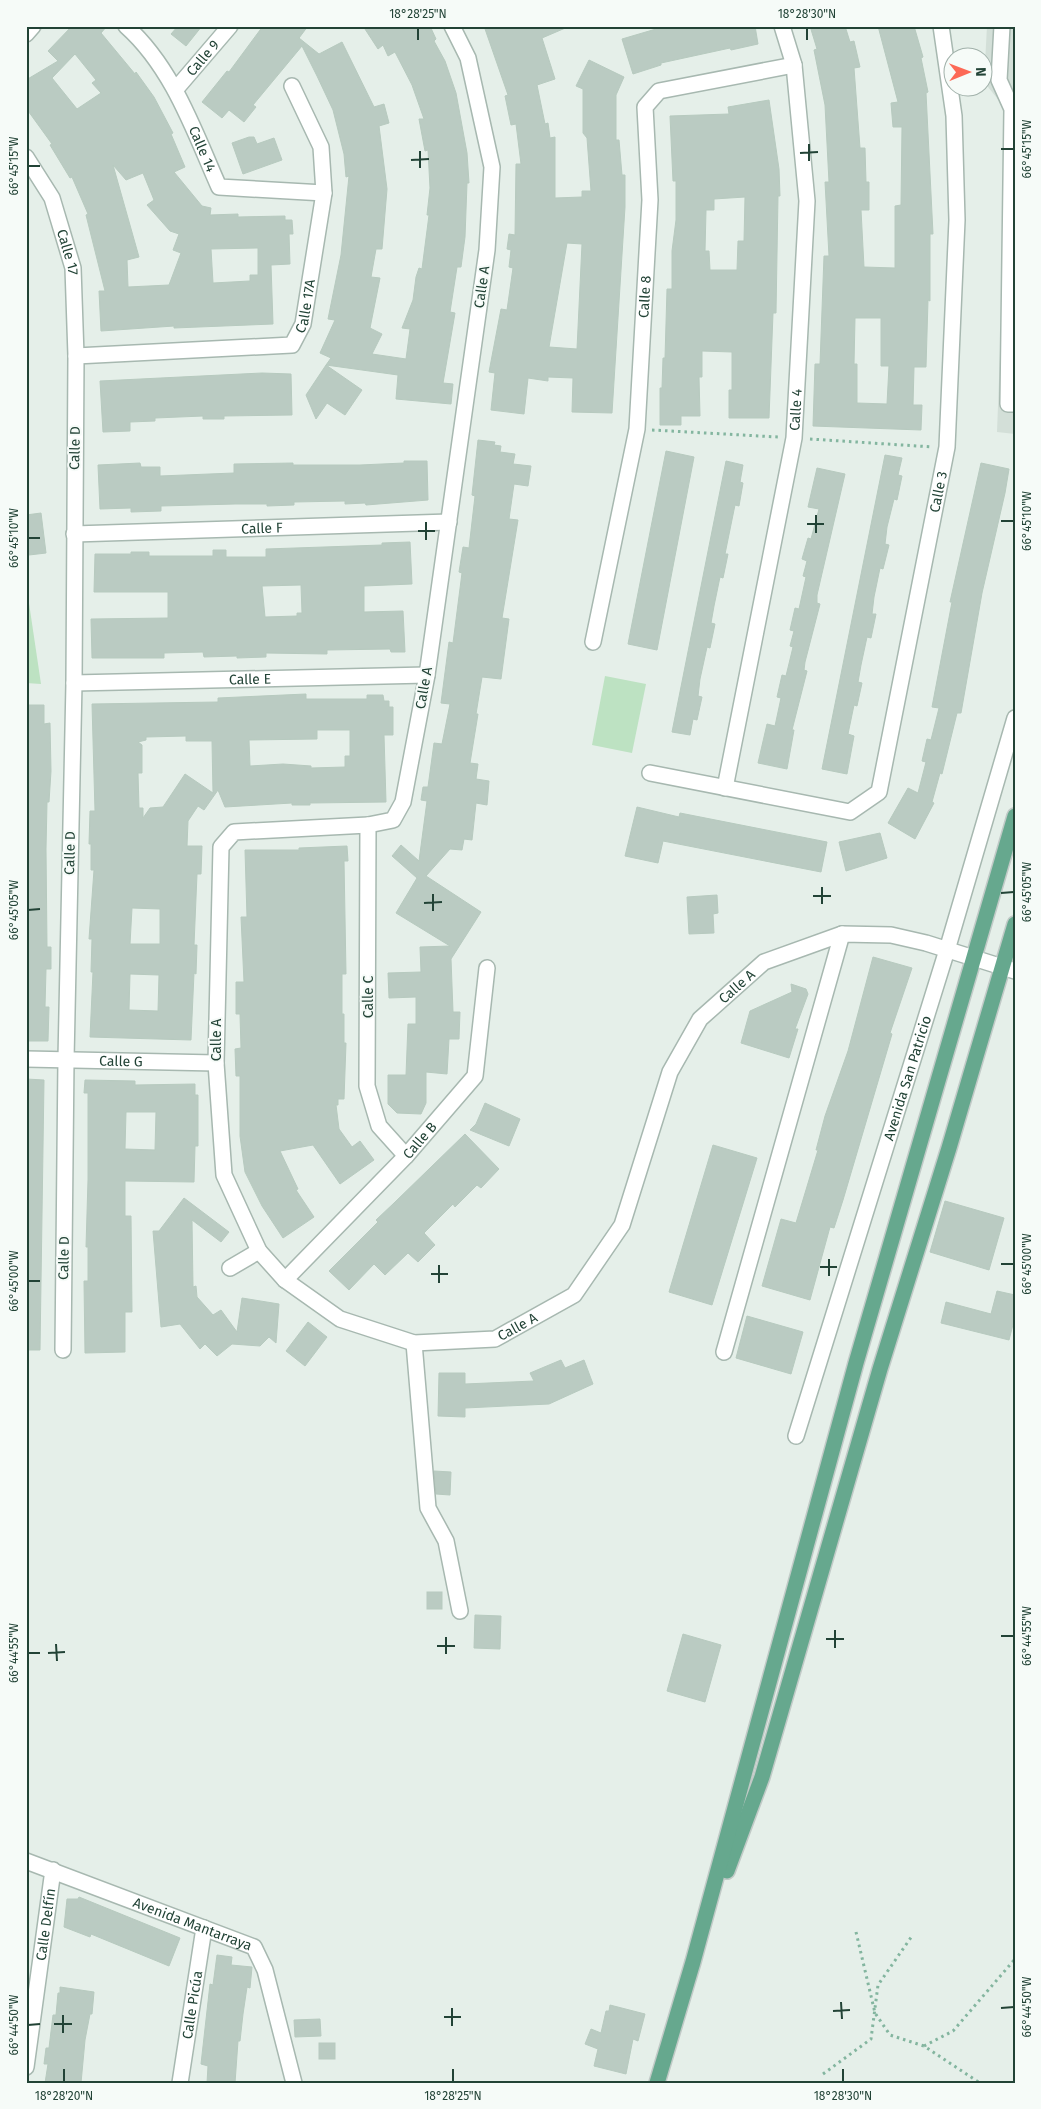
<svg xmlns="http://www.w3.org/2000/svg" width="1041" height="2109" font-family="'Fira Sans',sans-serif">
	<rect width="100%" height="100%" fill="#e5efe9"/>
	<path fill="#d3dfd8" d="M987,26H1015V434L997,432L1009,113L984,82Z"/>
	<g fill="#bde2c2">
		<path d="M26,583L41,684L26,683Z"/>
		<path d="M605,676L646,684L632,753L592,745Z"/>
	</g>
	<g fill="#bacbc2" stroke="#b7cabf" fill-rule="evenodd">
		<path d="M72,26H107L101,33L135,74L136,72L154,97L173,133L171,134L185,167L174,172L202,206L211,208L210,215L238,214V217L285,216V220H292L293,234H289L290,264L271,265L273,324L174,328V326L101,331L99,291H105L86,215L88,214L72,177L70,178L50,145L52,144L26,108V80L58,61L48,51ZM75,54L96,80L92,83L101,93L77,109L52,78ZM113,165L126,180L143,173L154,200L147,205L170,231L179,234L173,250L181,253L169,285L128,287L127,260L139,257ZM258,248V275H250V281L213,283L211,249Z"/>
		<path d="M178,26H202L186,46L171,34Z"/>
		<path d="M263,26H308L299,38L319,54L342,42L374,107L384,104L389,123L379,126L387,189L382,249H376L371,277L380,278L370,328L382,334L372,354L406,359L410,329L402,328L413,300L416,277L419,268L422,269L429,215H427L430,188L428,150L425,151L419,119H424L412,85L395,52L388,56L383,45L378,49L363,26H430L436,39L434,41L445,61L456,93L467,153L469,183H467L465,237L461,267H457L450,312L455,313L443,383L453,384L451,404L396,399L398,375L326,365L331,358L320,353L335,320L328,319L341,255L349,176L346,177L344,154L333,110L317,76L302,46L253,105L256,107L244,122L229,110L222,118L202,102L227,71L229,72Z"/>
		<path d="M484,26H570L542,38L555,79L537,85L545,124L548,123L550,138L555,137V198L582,197V191H591L587,138L583,133V89L576,86L589,60L624,77L616,95V140H619L622,175H625V207L612,413L572,412L573,378L548,377V381L528,378L524,414L491,410L495,373L489,372L501,309L507,310L513,268L509,267L511,250L507,249L509,234L515,235L516,164H521L516,124L511,125L505,96L508,95ZM567,243L582,244L577,349L549,347Z"/>
		<path d="M656,26H755L758,44L731,50L730,48L661,63V65L633,74L622,39L656,29Z"/>
		<path d="M810,26H845L850,42L854,41L860,67L854,68L860,148H865L866,182H869V210H861L864,267L895,268V206L901,205L902,127H893L891,103L898,102L878,26H914L923,57L921,58L928,92L926,93L933,234H930V301L928,300L926,367H914L913,405H922L921,430L813,426L815,364H820L824,256H829L825,182H829L825,105L814,50L817,49ZM855,318H881V366H889L887,404L857,403V364H854Z"/>
		<path d="M769,100L779,169L780,196H778L776,313H773L769,418H729V390H732V352L702,351V377H699L700,416H681V425H660V388H662L663,358H665L667,289H672V251L676,220V181H673L670,116L729,114L728,107ZM745,197L744,241H738L737,270H710L709,251H705L706,210H714V199Z"/>
		<path d="M249,137H254L257,144L274,138L282,160L243,174L232,143Z"/>
		<path d="M326,365L362,390L345,415L327,403L316,419L306,395Z"/>
		<path d="M262,373L291,374L292,415L224,416V419H203V416L155,418V421L130,422V431L103,432L100,381Z"/>
		<path d="M478,440L495,442L494,445L501,446L500,452L515,454L513,464L531,466L528,486L514,484L509,519L518,520L502,618L509,619L501,679L482,677L476,714H478L470,763L478,764L476,779L489,781L487,805L476,803L472,840L464,839L462,850L450,849L426,876L481,912L451,959L453,1012H460L459,1039H449L447,1074L426,1072V1103L421,1114L397,1113L388,1104V1075H406L408,1024H416V997L389,998L388,973L421,972L420,947L450,946L396,913L417,878L392,856L401,845L419,861L427,801L421,800L423,787H428L434,743L442,744L450,704L441,703L449,642L453,643L462,573L459,572L463,547L469,548L475,496L472,495Z"/>
		<path d="M666,451L694,457L657,650L628,644Z"/>
		<path d="M885,455L902,458L898,475L902,476L897,500L894,499L887,527L885,544L889,545L883,569L880,568L874,597L872,614H876L871,638L867,637L861,665L858,682L862,683L857,706L854,705L848,734L854,736L847,774L822,769Z"/>
		<path d="M404,461H427L428,500L366,505L365,503L345,504V501L294,502V505L267,506V504H235L161,506V511L131,512V508L100,509L98,465L140,463L141,467H160V476L234,473V464L293,463V465H360L404,463Z"/>
		<path d="M726,461L743,465L740,482L743,483L739,506L735,505L725,554H728L723,578L720,577L714,606L711,623L715,624L710,648L707,647L700,679L698,696L702,697L697,720L693,719L690,735L672,732Z"/>
		<path d="M981,463L1009,469L1005,493L982,593L961,713H957L942,774L940,773L932,802L934,803L915,839L888,823L908,788L918,793L926,762L922,761L927,739L931,740L939,708L932,707L952,602H950Z"/>
		<path d="M817,468L845,474L817,595V603L820,604L805,662L804,670L807,671L792,730H794L787,769L758,763L767,724L775,726L781,698L777,697L782,675L786,676L793,647L790,646L794,631L790,630L795,608L799,609L806,577L803,576L807,561L802,559L808,538L811,539L819,509L808,507Z"/>
		<path d="M41,513L46,553L29,555L26,515Z"/>
		<path d="M410,542L412,584L364,586V612L403,611L405,652H391L390,649L327,650V654L266,653V657L237,658V656L204,657L203,652L164,653V658H92L91,619L168,618V592H94L95,554H131V552H149V556H213V550H226V557H266V549L382,545V543ZM301,585L302,613H297V616L265,617L262,586Z"/>
		<path d="M306,694V699H367V695H383L384,701H389V707H393V735H384L386,802L310,803V805H292V803L225,807L218,790L204,810L198,806L188,821L187,846H202L201,874H197L194,945H197L196,974L194,973L191,1040L90,1037L93,972H91L92,939H89L94,870H91V844H89L90,811H95L92,704L218,702V698ZM317,730H350V756H345V767L311,768V766L283,764L250,766L249,740L317,739ZM186,736V741H212L213,793L185,774L163,807L150,808L143,818V808H139L138,773H142V745L138,742L146,740V737ZM132,908L160,909V944H130ZM130,974L159,975L158,1011L129,1010Z"/>
		<path d="M26,705H44V724L50,723L51,771L49,802H47L46,849L47,947H51V969H46L45,1007H49L48,1041H26Z"/>
		<path d="M637,807L679,817L680,813L827,842L821,872L663,841L658,863L625,856Z"/>
		<path d="M880,833L887,858L846,871L839,842Z"/>
		<path d="M347,846L348,861H344L346,974H342V1014H344V1043H346L344,1099H338V1105H336L339,1129L352,1147L360,1141L374,1160L340,1184L313,1145L280,1151L298,1189L296,1190L314,1217L283,1238L262,1206L245,1172L240,1136V1076H236L235,1049L241,1048L240,1014H236V982H244L241,917H247L245,850H299V848Z"/>
		<path d="M717,895L718,913L713,914L714,933L689,934L687,897Z"/>
		<path d="M873,957L912,968L890,1033L892,1034L843,1200L834,1228L830,1227L810,1300L762,1286L781,1219L796,1223L818,1150H816L825,1116L848,1051Z"/>
		<path d="M791,984L806,989L808,994L795,1029H798L789,1058L741,1043L750,1011L792,992Z"/>
		<path d="M26,1079L44,1080L40,1350H26Z"/>
		<path d="M85,1080L135,1081V1085L195,1084V1095H198V1146H195L194,1182L125,1181V1216H131L132,1312H125V1352L85,1353L84,1281H88V1247H86L88,1180V1093H84ZM126,1112H156L155,1150L125,1149Z"/>
		<path d="M485,1103L520,1119L509,1146L470,1130L476,1124Z"/>
		<path d="M465,1134L499,1169L481,1188L477,1185L455,1207L453,1204L424,1233L435,1245L418,1262L408,1253L385,1275L374,1264L349,1290L329,1271L378,1222L376,1220L394,1203Z"/>
		<path d="M713,1145L757,1158L712,1305L669,1292Z"/>
		<path d="M184,1198L229,1232L221,1242L192,1220L193,1287L196,1286L197,1297L213,1315L221,1310L237,1332L242,1298L279,1304L276,1343L269,1337L260,1346L232,1344L217,1356L205,1344L200,1349L180,1324L161,1327L153,1231H159Z"/>
		<path d="M945,1201L1004,1218L989,1270L930,1252Z"/>
		<path d="M997,1291L1015,1295V1317L1009,1340L941,1323L946,1302L991,1314Z"/>
		<path d="M747,1316L803,1332L791,1374L736,1358Z"/>
		<path d="M308,1322L327,1337L305,1366L286,1351Z"/>
		<path d="M561,1360L565,1368L584,1360L593,1384L549,1404L465,1408V1417L438,1416L439,1373H465V1384L534,1381L530,1373Z"/>
		<path d="M434,1471L451,1472L450,1495L436,1494Z"/>
		<rect x="427" y="1592" width="15" height="17"/>
		<path d="M475,1615L501,1616L500,1649L474,1648Z"/>
		<path d="M683,1634L721,1645L705,1702L667,1691Z"/>
		<path d="M79,1897L180,1938L169,1966L91,1934L90,1937L64,1927L67,1899H78Z"/>
		<path d="M217,1955L232,1957L231,1965L252,1967L250,1988L247,1987L243,2014L240,2041H238L235,2083H207L208,2066L201,2064L210,1984L213,1985Z"/>
		<path d="M60,1987L94,1992L92,2014H90L85,2040L81,2083H45L48,2064H44L46,2048H49L53,2015H56L58,1993H60Z"/>
		<path d="M610,2005L645,2014L638,2041L633,2039L626,2074L594,2066L598,2049L585,2044L591,2029L601,2033L606,2011H609Z"/>
		<path d="M320,2019L321,2036L295,2037L294,2020Z"/>
		<rect x="319" y="2043" width="16" height="16"/>
	</g>
	<g fill="none" stroke-linecap="round" stroke-linejoin="round">
		<defs>
			<g id="minor">
				<path id="s1" d="M126,26C173,68 194,131 219,187L324,193"/>
				<path id="s2" d="M452,26L468,58L492,167L487,250L427,675L403,802L393,820L368,825L234,832L221,847L216,1063L224,1175L259,1251L285,1280L340,1319L414,1343L495,1339L574,1295L622,1225L670,1072L700,1019L764,962L842,934L891,935L926,943L1015,971"/>
				<path d="M1002,26L999,80L1012,109L1008,404H1015"/>
				<path d="M26,34L33,26"/>
				<path id="s3" d="M176,89L230,26"/>
				<path id="s4" d="M26,157L52,198L73,268L76,356L74,683L66,1059L63,1350"/>
				<path id="s5" d="M76,356L292,345L303,324L324,193L321,147L292,86"/>
				<path id="s6" d="M74,534L449,522"/>
				<path id="s7" d="M593,642L637,429L650,200L645,107L659,91L794,65"/>
				<path id="s8" d="M74,683L427,675"/>
				<path id="s9" d="M650,773L850,812L879,792L947,447L957,220L954,116L941,26"/>
				<path id="s10" d="M725,788L794,438L807,201L794,65L782,26"/>
				<path d="M368,825L367,1086L379,1126L406,1156"/>
				<path id="s11" d="M26,1059L216,1063"/>
				<path d="M230,1268L259,1251"/>
				<path id="s12" d="M285,1280L406,1156L475,1076L487,968"/>
				<path d="M414,1343L428,1508L446,1541L460,1611"/>
				<path d="M724,1352L842,934"/>
				<path id="s13" d="M796,1436L947,950L1015,718"/>
				<path id="s14" d="M26,1861L254,1947L265,1970L294,2083"/>
				<path id="s15" d="M26,2067L53,1870"/>
				<path id="s16" d="M180,2083L204,1928"/>
			</g>
			<g id="major">
				<path d="M727,1871L762,1777L880,1369L949,1148L1015,924"/>
				<path d="M657,2083L693,1962L856,1363L1015,816"/>
			</g>
		</defs>
		<use href="#minor" stroke="#a7b8b0" stroke-width="18"/>
		<use href="#major" stroke="#c1cac7" stroke-width="18"/>
		<g stroke="#83b59f" stroke-width="3" stroke-dasharray="2.5 4" stroke-linecap="butt">
			<path d="M652,430L778,437"/>
			<path d="M810,439L933,447"/>
			<path d="M856,1932L875,2013L890,2035L924,2046L980,2083"/>
			<path d="M924,2046L953,2031L1015,1959"/>
			<path d="M823,2074L871,2039L878,1985L912,1936"/>
		</g>
		<use href="#minor" stroke="#fff" stroke-width="15"/>
		<use href="#major" stroke="#66a88e" stroke-width="15"/>
	</g>
	<path fill="none" stroke="#224336" stroke-width="2" d="M418,28V40M807,28V40M809,144V161M1001,149H1014M420,151V168M800,153L818,152M411,160L429,159M28,166H40M816,515V533M1001,521H1014M426,522V540M807,524H824M418,531H435M28,538H40M822,887V904M1001,893L1014,892M433,894V911M813,896H831M424,903L442,902M28,910L40,909M829,1259V1276M1001,1264H1014M439,1265V1283M820,1267H837M431,1274H448M28,1281H40M835,1630V1648M1001,1636H1014M446,1637V1654M826,1639H844M56,1644L57,1661M437,1646H455M28,1653H40M48,1653L65,1652M841,2002L842,2019M452,2008V2026M1001,2008L1014,2007M833,2011L850,2010M63,2015V2033M444,2017H461M54,2024H72M28,2025L40,2024M64,2069V2082M453,2069V2082M843,2069V2082"/>
	<g text-anchor="middle" dominant-baseline="central" stroke-width="4" stroke-linejoin="round" paint-order="stroke">
		<g font-size="14" fill="#224336" stroke="#f6fbf8">
			<text stroke="none"><textPath href="#s3" startOffset="41">Calle 9</textPath></text>
			<text stroke="none"><textPath href="#s1" startOffset="146">Calle 14</textPath></text>
			<text stroke="none"><textPath href="#s4" startOffset="105">Calle 17</textPath></text>
			<text transform="translate(482 287) rotate(-82)">Calle A</text>
			<text stroke="none"><textPath href="#s7" startOffset="350">Calle 8</textPath></text>
			<text stroke="none"><textPath href="#s5" startOffset="258">Calle 17A</textPath></text>
			<text stroke="none"><textPath href="#s10" startOffset="385">Calle 4</textPath></text>
			<text transform="translate(75 448) rotate(-89)">Calle D</text>
			<text stroke="none"><textPath href="#s9" startOffset="545">Calle 3</textPath></text>
			<text stroke="none"><textPath href="#s6" startOffset="188">Calle F</textPath></text>
			<text stroke="none"><textPath href="#s8" startOffset="176">Calle E</textPath></text>
			<text transform="translate(424 688) rotate(-80)">Calle A</text>
			<text transform="translate(70 853) rotate(-89)">Calle D</text>
			<text stroke="none"><textPath href="#s2" startOffset="2112">Calle A</textPath></text>
			<text transform="translate(368 997) rotate(-90)">Calle C</text>
			<text transform="translate(216 1040) rotate(-90)">Calle A</text>
			<text stroke="none"><textPath href="#s11" startOffset="95">Calle G</textPath></text>
			<text stroke="none"><textPath href="#s13" startOffset="375">Avenida San Patricio</textPath></text>
			<text stroke="none"><textPath href="#s12" startOffset="194">Calle B</textPath></text>
			<text transform="translate(64 1258) rotate(-89)">Calle D</text>
			<text stroke="none"><textPath href="#s2" startOffset="1692">Calle A</textPath></text>
			<text stroke="none"><textPath href="#s15" startOffset="144">Calle Delfín</textPath></text>
			<text stroke="none"><textPath href="#s14" startOffset="178">Avenida Mantarraya</textPath></text>
			<text stroke="none"><textPath href="#s16" startOffset="79">Calle Picúa</textPath></text>
		</g>
	</g>
	<rect width="1041" height="2109" fill="none" stroke="#f6fbf8" stroke-width="55"/>
	<g transform="translate(968 72) rotate(89)"><circle r="24" fill="#f6fbf8" stroke="#a1b1aa"/>
	<path d="M0-4L9 19L0 12L-9 19Z" fill="#fc6956"/>
	<text y="-8" font-size="14" font-weight="bold" text-anchor="middle" fill="#224336">N</text>
	</g>
	<rect x="28" y="28" width="986" height="2054" fill="none" stroke="#224336" stroke-width="2"/>
	<g font-size="12" text-anchor="middle" fill="#224336">
		<text x="418" y="18">18°28'25"N</text>
		<text x="807" y="18">18°28'30"N</text>
		<text transform="translate(1027 149) rotate(-90)" y="4">66°45'15"W</text>
		<text transform="translate(14 166) rotate(-90)" y="4">66°45'15"W</text>
		<text transform="translate(1027 521) rotate(-90)" y="4">66°45'10"W</text>
		<text transform="translate(14 538) rotate(-90)" y="4">66°45'10"W</text>
		<text transform="translate(1027 892) rotate(-90)" y="4">66°45'05"W</text>
		<text transform="translate(14 910) rotate(-90)" y="4">66°45'05"W</text>
		<text transform="translate(1027 1264) rotate(-90)" y="4">66°45'00"W</text>
		<text transform="translate(14 1281) rotate(-90)" y="4">66°45'00"W</text>
		<text transform="translate(1027 1636) rotate(-90)" y="4">66°44'55"W</text>
		<text transform="translate(14 1653) rotate(-90)" y="4">66°44'55"W</text>
		<text transform="translate(1027 2007) rotate(-90)" y="4">66°44'50"W</text>
		<text transform="translate(14 2025) rotate(-90)" y="4">66°44'50"W</text>
		<text x="64" y="2100">18°28'20"N</text>
		<text x="453" y="2100">18°28'25"N</text>
		<text x="843" y="2100">18°28'30"N</text>
	</g>
</svg>
